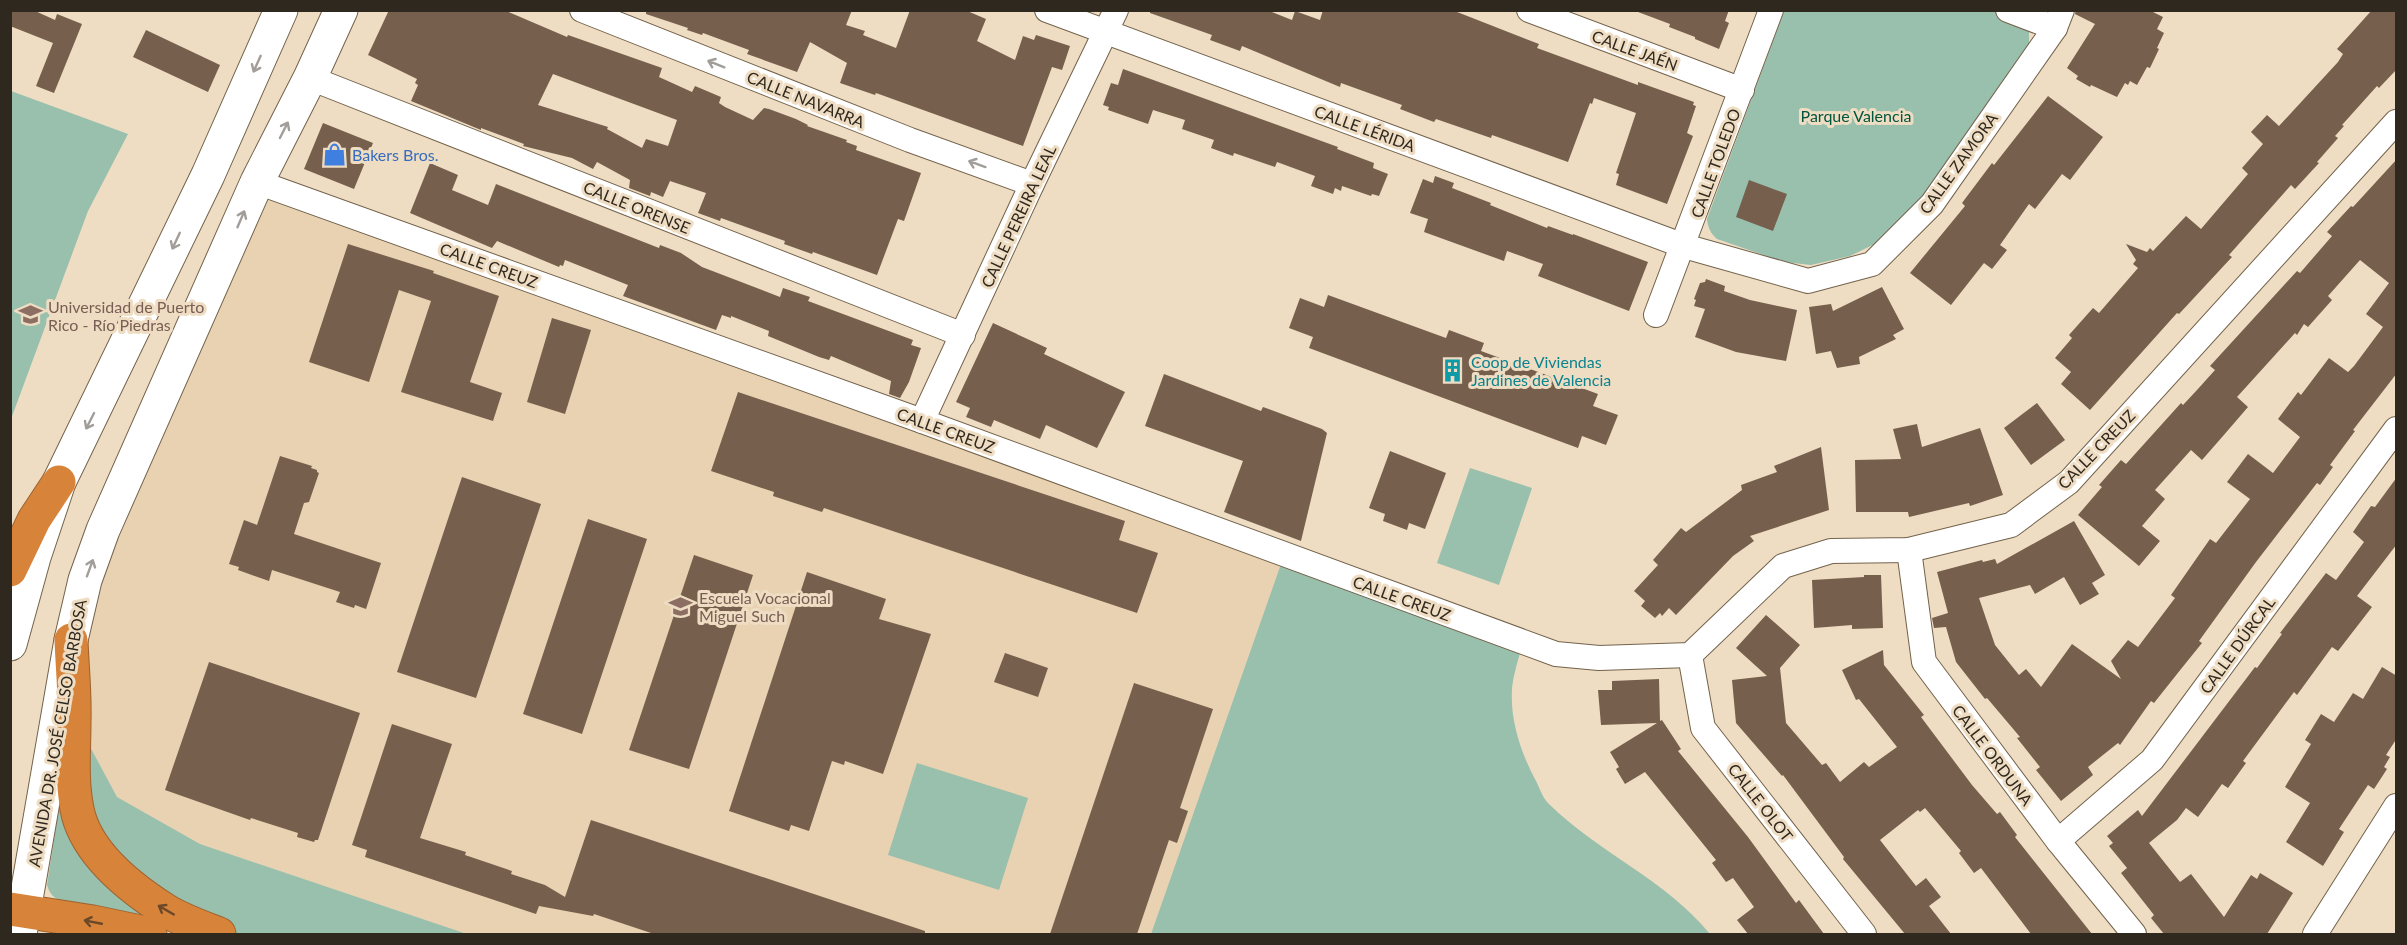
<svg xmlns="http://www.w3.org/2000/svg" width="2407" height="945" font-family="Lato,sans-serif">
	<rect width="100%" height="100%" fill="#efddc3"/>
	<path fill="#e8d2b1" d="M262,198L1281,564L1151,934H467L200,844L117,797L87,741L86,648L110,552L161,442Z"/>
	<g fill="#99bfad">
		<path d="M1784,11H1999L2029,31V44L1922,204L1883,240L1850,256L1811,265L1784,262L1717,239C1710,233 1708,227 1707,219Z"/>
		<path d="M11,91L128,134L88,211L11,419Z"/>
		<path d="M1470,468L1532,488L1499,585L1437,563Z"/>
		<path d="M1281,564L1520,653C1517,664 1513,677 1512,689C1510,721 1521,753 1536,781C1540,789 1543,799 1550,805C1599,853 1666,880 1710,934H1151Z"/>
		<path d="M87,741L117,797L200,844L467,934H231L189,918L90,830Z"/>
		<path d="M917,763L1028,798L999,890L888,855Z"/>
		<path d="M60,801L145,912L139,916L62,901C53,898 50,894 47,885Z"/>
	</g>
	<g fill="#765f4d" fill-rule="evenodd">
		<path d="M10,10H33L55,20L57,14L82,24L54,93L36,86L53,43L10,26Z"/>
		<path d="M389,10H504L567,37L568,35L662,68L659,77L692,92L695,86L721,97L719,103L725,107L753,120L764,108L769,109L796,119L808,125L807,126L847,140L846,142L857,146L856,150L921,173L904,221L898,219L877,275L813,252L812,254L784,244L785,241L721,218L720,221L698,213L706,193L670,181L663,197L651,192L650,196L629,188L630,180L597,162L593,169L572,158L523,146L524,144L481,128V130L411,101L418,85L415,83L417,79L368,55ZM553,74L677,120L668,146L646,139L642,148L607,129L608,127L538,105Z"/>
		<path d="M646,10H852L846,25L865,31L863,35L896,48L910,10H965L986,19L977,41L1015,60L1023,36L1034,40L1036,35L1070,46L1062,70L1052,67L1023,146L876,93L875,95L840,83L847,63L810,42L797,72L747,54L749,50L703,33L702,35L687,30L688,28L646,14Z"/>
		<path d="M1150,10H1267L1292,20L1295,11L1320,20L1323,10H1452L1539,44L1537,48L1638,85V82L1694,102L1693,105L1696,106L1687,133L1693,136L1667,204L1616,185L1619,174L1616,173L1636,113L1594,98L1592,104L1590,103L1568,162L1492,135L1491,138L1436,119L1434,122L1400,109L1402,105L1341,83L1340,87L1242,46L1240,51L1210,40L1212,35L1150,13Z"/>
		<path d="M1638,10H1729L1725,21L1729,23L1719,49L1695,39V37L1669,27L1670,24L1638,12Z"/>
		<path d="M2076,10H2149L2163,17L2157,29L2164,33L2157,48L2159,49L2150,68L2147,67L2137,85L2130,81L2128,85L2125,83L2117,97L2091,85L2090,87L2076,79L2078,76L2067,68L2095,24L2075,14Z"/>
		<path d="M2372,10H2397V69L2379,88L2377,86L2342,125L2344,126L2335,136L2338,138L2317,162L2319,163L2295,189L2291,185L2229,255L2232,257L2179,314L2177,313L2090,410L2061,384L2071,372L2055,358L2072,338L2069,335L2093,308L2099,313L2138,268L2133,264L2136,260L2126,244L2147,252L2150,248L2153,251L2186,216L2201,229L2248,174L2242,168L2263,144L2251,132L2267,115L2279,126L2338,62L2343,54L2337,49Z"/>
		<path d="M146,30L220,65L208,92L133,57Z"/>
		<path d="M1123,69L1338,147L1337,149L1374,163L1373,168L1388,174L1379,196L1372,194L1371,196L1342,186L1341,191L1335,188L1333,194L1311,186L1315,176L1277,162L1275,167L1234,153L1233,156L1211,148L1214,140L1182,129L1185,120L1153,110L1148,124L1108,110L1109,107L1103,105L1111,83L1118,85Z"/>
		<path d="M2048,96L2103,137L2070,180L2062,174L2035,209L2029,204L2000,245L2007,250L1992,269L1984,263L1951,305L1910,273L1965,206L1962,203L1992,163L1994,165Z"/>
		<path d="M323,123L373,143L354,189L304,169Z"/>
		<path d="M2397,159V373L2353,430L2355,431L2330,465L2333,467L2320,485L2317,483L2256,562L2199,641L2202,643L2181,669L2154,703L2151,701L2120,745L2118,743L2088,767L2093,775L2061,801L2036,770L2040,767L2017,738L2020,737L1987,698L1985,699L1956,662L1946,627L1934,628L1932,618L1948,613L1937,572L1982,560L1983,562L1995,559L1997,564L2074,521L2105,575L2092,583L2099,594L2080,605L2064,577L2035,594L2030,585L1979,598L1995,645L2019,675L2026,669L2041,687L2072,644L2121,679L2111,661L2128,640L2138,647L2175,598L2171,595L2210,539L2216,543L2250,499L2227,482L2248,454L2273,473L2300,437L2278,419L2298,392L2301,395L2329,358L2348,372L2354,366L2383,327L2366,314L2389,283L2360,260L2328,296L2332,300L2308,327L2304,324L2297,335L2295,333L2237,397L2248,407L2223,436L2202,460L2191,450L2155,490L2165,499L2142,526L2160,541L2139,566L2078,515L2102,487L2099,485L2121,460L2126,464L2181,403L2183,405L2197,390L2215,370L2210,366L2297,271L2300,273L2332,236L2327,232L2351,206L2353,207Z"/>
		<path d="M430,163L458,175L452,190L488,205L496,184L659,248L660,245L681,253L702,267L780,297L783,288L810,297L808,301L913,340L911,345L921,348L909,382L900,398L889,394L891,381L831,356L829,360L819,357L768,336L769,331L731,316V318L722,315L716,330L623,296L628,285L565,260L563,266L560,265L559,267L497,241L492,248L410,213Z"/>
		<path d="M1435,176L1454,183L1452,188L1491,203L1490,205L1547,228L1548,226L1573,235V234L1648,262L1629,311L1538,276L1543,264L1507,251L1504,261L1424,232L1428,219L1410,213L1423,179L1433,183Z"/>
		<path d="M1749,180L1787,194L1773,231L1736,217Z"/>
		<path d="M348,244L434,271L433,273L499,296L470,382L502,393L493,421L401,392L431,301L399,290L369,382L309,362Z"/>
		<path d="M1706,279L1725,286L1724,291L1750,300L1797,310L1786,361L1736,352L1695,337L1705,309L1694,306L1696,300L1694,299L1700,283L1705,282Z"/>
		<path d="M1882,287L1904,329L1893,335L1896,339L1859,357L1860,364L1837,368L1831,351L1816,354L1809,307L1831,304L1833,311Z"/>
		<path d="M1328,295L1446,338L1449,330L1484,343L1481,351L1598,394L1593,406L1618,415L1606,445L1582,436L1578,448L1309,348L1313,337L1289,328L1300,298L1324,307Z"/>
		<path d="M552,318L591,330L565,414L527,402Z"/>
		<path d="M993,323L1047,348L1044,354L1125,392L1097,448L1046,425L1040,439L994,420L991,427L966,417L970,408L956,402Z"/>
		<path d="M1164,374L1261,411L1263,407L1322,429L1327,433L1301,541L1224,512L1243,461L1145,426Z"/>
		<path d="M738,392L1125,521L1119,540L1158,553L1137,613L824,508L822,512L773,496L774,492L711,471Z"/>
		<path d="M2037,403L2065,440L2031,465L2004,428Z"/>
		<path d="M1917,424L1922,447L1980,428L2003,495L1970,506L1969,503L1909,517L1908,512H1856L1855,460L1901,459L1893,429Z"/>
		<path d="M1821,447L1829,510L1750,536L1754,541L1733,556L1676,615L1669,608L1662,616L1660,613L1655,618L1641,606L1645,601L1634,591L1658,565L1653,560L1681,528L1686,532L1742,490L1741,485L1777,472L1774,466Z"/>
		<path d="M1390,451L1446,473L1425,529L1409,523L1407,530L1383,521L1385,514L1369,508Z"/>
		<path d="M280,456L312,466L311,468L317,470V472L319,473L309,502L304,503L294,534L381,563L366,609L355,605L354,608L336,602L340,592L272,570L269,581L238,570L239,567L229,564L244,520L257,525Z"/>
		<path d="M462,477L541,504L476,698L397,672Z"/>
		<path d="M2397,477V544L2357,596L2372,607L2338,651L2332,647L2297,695L2294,692L2243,761L2246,763L2228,788L2222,784L2198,817L2186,808L2177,820L2149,843L2180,882L2191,874L2224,917L2251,875L2257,879L2260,873L2293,893L2267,934H2164L2151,918L2154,915L2121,873L2127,868L2109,846L2113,843L2107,836L2138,810L2142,816L2255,667L2257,668L2282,634L2280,633L2326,573L2336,580L2364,542L2353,532L2371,506L2375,507Z"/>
		<path d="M588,519L647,539L582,734L523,714Z"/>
		<path d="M694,555L753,575L689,769L629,750Z"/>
		<path d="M807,572L886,599L879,619L931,634L883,774L845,761L844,765L832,761L809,831L791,825L789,831L729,811Z"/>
		<path d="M1864,575H1881L1883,628L1852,629V625L1814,628L1812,580L1864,577Z"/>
		<path d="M1766,615L1800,645L1780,668L1786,723L1822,765L1826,763L1840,782L1864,762L1869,767L1897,747L1859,699L1856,700L1842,670L1883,650L1884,665L1924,715L1921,717L1972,785L1997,814L2000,812L2017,835L2015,837L2092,934H2031L1981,868L1974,873L1959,853L1961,851L1925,808L1920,812L1918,810L1880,840L1916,886L1926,878L1941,897L1929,906L1951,934H1905L1843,859L1844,857L1783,775L1782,776L1736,723L1732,680L1767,676L1736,648Z"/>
		<path d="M1005,653L1048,668L1038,697L994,682Z"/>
		<path d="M209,662L360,713L318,840H315L314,842L297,837L298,833L251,818L250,820L165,790Z"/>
		<path d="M2382,667L2397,676V738L2386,755L2390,757L2384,767L2387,769L2374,789L2368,785L2339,829L2344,832L2323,866L2286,842L2310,803L2285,787L2311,744L2305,740L2321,714L2334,722L2353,693L2363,699Z"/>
		<path d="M1659,679L1660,721L1662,720L1681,749L1678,751L1748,837L1796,903L1799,900L1824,934H1748L1737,920L1754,907L1733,878L1726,882L1712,863L1716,860L1645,772L1625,784L1616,769L1619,767L1610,752L1657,723L1601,725L1598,690H1612V681Z"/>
		<path d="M1134,683L1213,709L1180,808L1188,811L1177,843L1169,840L1137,934H1050Z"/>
		<path d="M392,724L452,744L420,838L466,852L465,855L512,871L511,874L545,885L565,897L591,820L925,931V934H654L594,914L593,916L539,906L536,914L365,857L367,850L352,845Z"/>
	</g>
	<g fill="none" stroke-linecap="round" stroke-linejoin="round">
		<defs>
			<g id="minor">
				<path d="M582,10L910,140L1032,184"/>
				<path d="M1047,10L1684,246L1808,281L1872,264L1932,204L2055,28L2062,10"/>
				<path d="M1529,10L1742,90"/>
				<path d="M2008,10L2055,28"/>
				<path d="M310,78L963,335"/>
				<path d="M257,182L922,421L1556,654L1599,658L1690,655L1783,566L1831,551L1909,550L2011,525L2069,482L2396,122"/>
				<path d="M1656,315L1771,10"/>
				<path d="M922,421L1032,184L1116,10"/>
				<path d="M1909,550L1924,662L2058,841L2134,934"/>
				<path d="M1690,655L1703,728L1864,934"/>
				<path d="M2058,841L2152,760L2396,429"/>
				<path d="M2315,934L2396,806"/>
			</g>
			<g id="secondary">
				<path d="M10,644L34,557L59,482L208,175L281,10"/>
				<path d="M20,934L71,640L85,580L103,530L257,182L310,78L341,10"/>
			</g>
			<g id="motorway">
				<path d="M10,570L34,520L59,482"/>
				<path d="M71,640C72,667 75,695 74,722C74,751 71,779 77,809C85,852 129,887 165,910C181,920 201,927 219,934"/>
				<path d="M10,909L93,922L150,934"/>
			</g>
		</defs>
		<use href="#minor" stroke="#73634c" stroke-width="26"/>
		<use href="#secondary" stroke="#73634c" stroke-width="35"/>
		<use href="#motorway" stroke="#9c6330" stroke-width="35"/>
		<use href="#minor" stroke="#fff" stroke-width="24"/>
		<use href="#secondary" stroke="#fff" stroke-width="33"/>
		<use href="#motorway" stroke="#d7833a" stroke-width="33"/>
	</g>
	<defs><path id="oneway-shaft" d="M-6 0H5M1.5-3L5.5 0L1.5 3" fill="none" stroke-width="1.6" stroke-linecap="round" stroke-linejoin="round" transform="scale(1.5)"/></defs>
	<g stroke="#a19e9a">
		<use href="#oneway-shaft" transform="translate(257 64) rotate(114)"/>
		<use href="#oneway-shaft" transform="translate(716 64) rotate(-158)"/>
		<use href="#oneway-shaft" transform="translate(284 130) rotate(-63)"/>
		<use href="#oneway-shaft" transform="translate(977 164) rotate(-160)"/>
		<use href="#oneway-shaft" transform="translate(241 219) rotate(-67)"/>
		<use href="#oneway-shaft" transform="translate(176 241) rotate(115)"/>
		<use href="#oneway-shaft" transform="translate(90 421) rotate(117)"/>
		<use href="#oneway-shaft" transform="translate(90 568) rotate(-70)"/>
	</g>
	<g stroke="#6a4828">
		<use href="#oneway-shaft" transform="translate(166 910) rotate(-150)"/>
		<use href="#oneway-shaft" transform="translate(93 922) rotate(-169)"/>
	</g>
	<defs>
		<symbol id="shop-bare" viewBox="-9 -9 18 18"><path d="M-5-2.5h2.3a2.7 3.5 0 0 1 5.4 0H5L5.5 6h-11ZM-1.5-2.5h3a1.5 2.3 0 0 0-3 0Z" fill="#3f7fe0" stroke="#efddc3" stroke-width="2.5" paint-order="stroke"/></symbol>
		<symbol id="university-bare" viewBox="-9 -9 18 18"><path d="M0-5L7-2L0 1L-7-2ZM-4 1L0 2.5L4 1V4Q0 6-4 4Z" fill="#8d6e63" stroke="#efddc3" stroke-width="2.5" paint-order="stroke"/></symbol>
		<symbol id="building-bare" viewBox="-9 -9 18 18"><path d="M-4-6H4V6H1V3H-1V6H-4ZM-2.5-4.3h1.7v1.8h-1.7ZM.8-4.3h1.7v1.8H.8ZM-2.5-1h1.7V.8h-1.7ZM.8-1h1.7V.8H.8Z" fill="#0f9aa8" stroke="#efddc3" stroke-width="2.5" paint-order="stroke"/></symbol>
		<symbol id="school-bare" viewBox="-9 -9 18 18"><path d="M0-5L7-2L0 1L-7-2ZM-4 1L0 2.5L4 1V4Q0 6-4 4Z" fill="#8d6e63" stroke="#efddc3" stroke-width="2.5" paint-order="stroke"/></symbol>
	</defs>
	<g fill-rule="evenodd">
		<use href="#shop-bare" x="318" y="138" width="33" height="33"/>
		<use href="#university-bare" x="14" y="298" width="33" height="33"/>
		<use href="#building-bare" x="1436" y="354" width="33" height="33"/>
		<use href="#school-bare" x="664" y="590" width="33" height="33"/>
	</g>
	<g text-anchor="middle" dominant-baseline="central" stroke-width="6" stroke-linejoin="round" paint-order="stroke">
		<g font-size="16" fill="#2f281e" stroke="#efddc3">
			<text transform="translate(1635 50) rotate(20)">CALLE JAÉN</text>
			<text transform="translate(806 99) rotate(22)">CALLE NAVARRA</text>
			<text transform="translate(1365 128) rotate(20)">CALLE LÉRIDA</text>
			<text transform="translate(1715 163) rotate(-70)">CALLE TOLEDO</text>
			<text transform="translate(1958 163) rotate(-54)">CALLE ZAMORA</text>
			<text transform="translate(637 207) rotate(22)">CALLE ORENSE</text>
			<text transform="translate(1018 216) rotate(-65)">CALLE PEREIRA LEAL</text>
			<text transform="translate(489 265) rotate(20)">CALLE CREUZ</text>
			<text transform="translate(946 430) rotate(20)">CALLE CREUZ</text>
			<text transform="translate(2096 449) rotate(-46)">CALLE CREUZ</text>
			<text transform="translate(1402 598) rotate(20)">CALLE CREUZ</text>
			<text transform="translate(2237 645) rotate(-54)">CALLE DÚRCAL</text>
			<text transform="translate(57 733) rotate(-80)">AVENIDA DR. JOSÉ CELSO BARBOSA</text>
			<text transform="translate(1993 755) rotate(53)">CALLE ORDUNA</text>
			<text transform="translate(1761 802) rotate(52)">CALLE OLOT</text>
		</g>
		<g font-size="16" fill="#00553c" stroke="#efddc3">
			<text x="1856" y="115">Parque Valencia</text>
		</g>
		<g font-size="16" fill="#366cbe" stroke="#efddc3" text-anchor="start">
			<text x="352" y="154">Bakers Bros.</text>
		</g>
		<g font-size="16" fill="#785e54" stroke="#efddc3" text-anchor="start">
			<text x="48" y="306">Universidad de Puerto<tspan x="48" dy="18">Rico - Río Piedras</tspan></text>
			<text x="699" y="597">Escuela Vocacional<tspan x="699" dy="18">Miguel Such</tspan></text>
		</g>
		<g font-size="16" fill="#0d838f" stroke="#efddc3" text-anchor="start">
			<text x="1471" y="361">Coop de Viviendas<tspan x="1471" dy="18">Jardines de Valencia</tspan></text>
		</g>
	</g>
	<rect width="2407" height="945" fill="none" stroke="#2f281e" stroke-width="24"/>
</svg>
